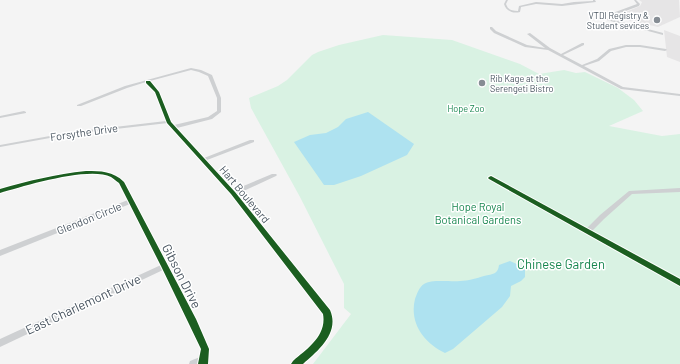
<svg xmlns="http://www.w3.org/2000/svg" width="680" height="364" font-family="Barlow,sans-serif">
	<rect width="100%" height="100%" fill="#f4f4f4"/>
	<g fill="#e6e5e6">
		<path d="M639,0H679L680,17L658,27L614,17L640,6L642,2Z"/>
		<path d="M664,30L680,36V62L667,57Z"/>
	</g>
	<path fill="#d9f2e3" d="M383,35L452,40L520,64L539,74L564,70L576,73L585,72L618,88L634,100L643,111L609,126L662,136L680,134V364H313L351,314L344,308V284L300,197L251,108L249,98L278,86L287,80L312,55L318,52L339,45Z"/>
	<g fill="#aee2f0">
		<path d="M368,112L414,144L407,155L361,176L334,185H324L294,142L310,135L326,133L338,127L346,119Z"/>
		<path d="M510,261L521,266L525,270V277L521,281L511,286L510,296L502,307L453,349L445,353C424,343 409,323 415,299C417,294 419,287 424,284C431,279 451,282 460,281C468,281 477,278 484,276C493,274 498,274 499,265Z"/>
	</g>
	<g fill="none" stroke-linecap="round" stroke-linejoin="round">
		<g fill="#ced0d2" fill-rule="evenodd">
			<path d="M506,0H508L506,4C508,10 512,11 518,11L519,6L536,2L562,4L574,2L593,1V0H595L596,2L562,6L536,4L521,7L520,12C513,14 506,11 504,4Z"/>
			<path d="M634,0H636L640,4L639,6L612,16L610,19L663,33V35L607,20L610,14L637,4Z"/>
			<path d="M490,27H492L496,31L527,45L545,48L527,34L530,33L550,48L561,54L582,43H584V45L563,55L582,65L597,59L609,49L626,45H640L666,49L667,50L665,51L640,47H626L611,51L599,61L584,66L623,87L680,94V96L621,89L548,50L525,47L494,33L490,29Z"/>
			<path d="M191,68L201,70L212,75L221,98V112L212,119L177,128L204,158L250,140H254V142L207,160L234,190L272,174H276L277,175L276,176L237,194L331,313C336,336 318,350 302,364H292L293,361C308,349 328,336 323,314L231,194L168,123L72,134L0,147V145L72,132L166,121L155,92L146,82L127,88L81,106H77V105L125,86ZM191,70L199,72L208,76L217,98V111L208,117L174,125L171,122L159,92L150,81Z"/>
			<path d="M24,111L26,112V113L0,118V116Z"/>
			<path d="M86,171C101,171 113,171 124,182L196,320L209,349L207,364H189L190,361L200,357L201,349L190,324L163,270L0,347V339L161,265L130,204L0,256V250L128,200C123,192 120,182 112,178C91,165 24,186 0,193V189C28,181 56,174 86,171Z"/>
			<path d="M491,176L587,228L600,215L629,191L680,188V192L632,194L604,219L592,231L680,280V286L489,179L488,178Z"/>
		</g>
		<defs>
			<g id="cycleway">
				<path d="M146,81H150L159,92L171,122L235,192L330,310C340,333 318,351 303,364H291L293,361C307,349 327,336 323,314L231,194L167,123L155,92L146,83Z"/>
				<path d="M86,171C101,171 113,171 124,182L196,319L209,349L208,364H198L201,349L189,324L161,266L119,183C116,181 114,179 111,177C89,166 24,186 0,193V189C28,181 56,174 86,171Z"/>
				<path d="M491,176L680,279V286L489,179L488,178L489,177Z"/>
			</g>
		</defs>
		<use href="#cycleway" stroke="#fff" stroke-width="2"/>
		<use href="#cycleway" fill="#1b5e20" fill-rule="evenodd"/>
	</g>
	<g fill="#868d94" stroke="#fff" stroke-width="1.5">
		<circle cx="657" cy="20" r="4"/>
		<circle cx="482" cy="83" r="4"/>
	</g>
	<g text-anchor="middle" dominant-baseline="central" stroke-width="3" stroke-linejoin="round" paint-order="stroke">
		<g font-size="9" fill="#4a5661" stroke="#fff" text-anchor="end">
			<text x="649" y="15">VTDI Registry &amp;<tspan x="649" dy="10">Student sevices</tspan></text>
			<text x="490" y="78" text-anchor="start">Rib Kage at the<tspan x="490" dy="10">Serengeti Bistro</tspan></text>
		</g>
		<g font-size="9" fill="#17864f" stroke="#fff">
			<text x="466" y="108">Hope Zoo</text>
		</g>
		<g font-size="11" fill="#4a5661" stroke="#fff">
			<text transform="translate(84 132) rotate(-8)">Forsythe Drive</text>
			<text transform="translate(245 194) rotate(50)">Hart Boulevard</text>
			<text transform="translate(89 218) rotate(-22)">Glendon Circle</text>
		</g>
		<g font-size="11" fill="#17864f" stroke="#fff">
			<text x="478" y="206">Hope Royal<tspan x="478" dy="13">Botanical Gardens</tspan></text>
		</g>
		<g font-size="13" fill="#17864f" stroke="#fff">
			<text x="561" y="264">Chinese Garden</text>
		</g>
		<g font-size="13" fill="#4a5661" stroke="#fff">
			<text transform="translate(182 276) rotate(63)">Gibson Drive</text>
			<text transform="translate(83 304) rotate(-25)">East Charlemont Drive</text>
		</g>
	</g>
</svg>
